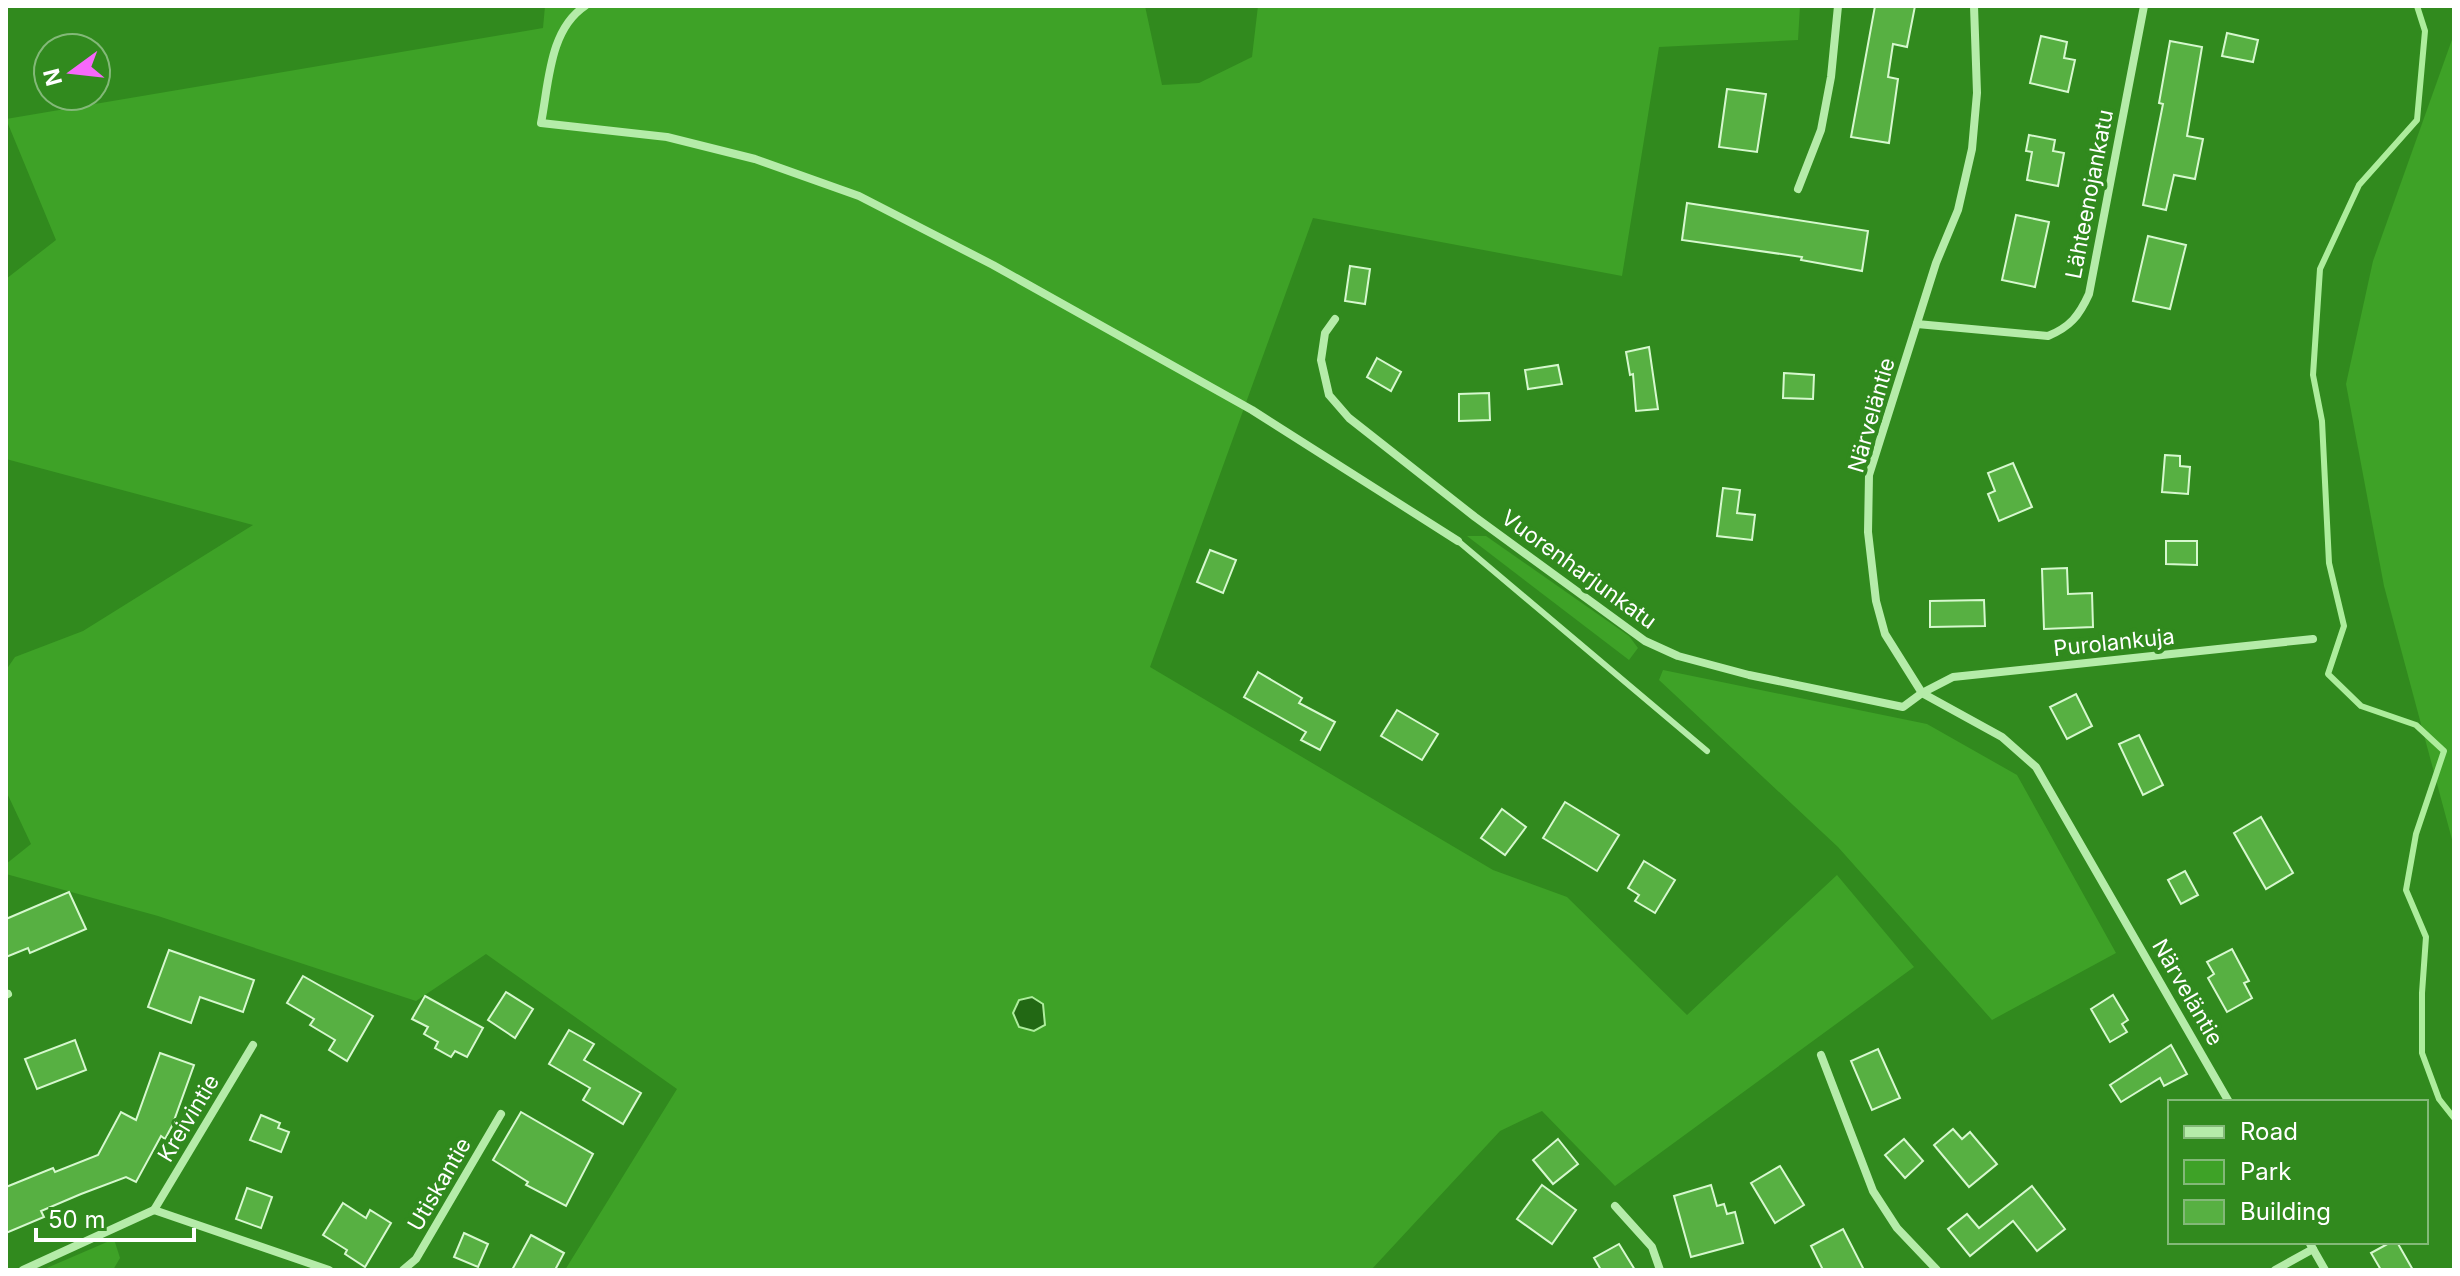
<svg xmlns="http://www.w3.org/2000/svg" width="2460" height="1276" font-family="Inter,sans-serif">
	<rect width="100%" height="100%" fill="#318a1e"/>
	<g fill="#3ea227">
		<path d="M545,6H1145L1162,85L1199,83L1252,57L1258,6H1800L1798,40L1659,47L1622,276L1313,218L1150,667L1493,870L1567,897L1687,1015L1837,875L1914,967L1615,1186L1542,1111L1500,1131L1371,1270H565L677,1089L486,954L416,1001L158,916L6,874V864L31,844L6,791V670L15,657L83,631L253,525L6,459V279L56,240L6,119L543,28Z"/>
		<path d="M2454,34V847L2384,586L2346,384L2373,261Z"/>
		<path d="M1467,536H1486L1629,636L1638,648L1629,660Z"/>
		<path d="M1663,670L1927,724L2017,775L2116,953L1992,1020L1838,847L1659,680Z"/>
		<path d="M114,1239L120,1258L113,1270H42Z"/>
	</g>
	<path fill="#226814" stroke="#aded9c" stroke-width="2" d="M1032,997L1043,1004L1045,1025L1034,1031L1019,1027L1013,1013L1019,1000Z"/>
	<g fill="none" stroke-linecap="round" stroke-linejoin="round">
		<path stroke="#aded9c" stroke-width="6" d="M2417,6L2425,31L2417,120L2359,185L2320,269L2313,375L2322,421L2329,563L2344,626L2328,674L2361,706L2416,725L2444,751L2416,834L2406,890L2426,937L2422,993V1053L2439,1099L2454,1118"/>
	</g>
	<g fill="#57b042" stroke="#d6f8ce" stroke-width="2">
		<path d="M1875,6H1915L1907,47L1893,44L1888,77L1898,79L1889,143L1851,137Z"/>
		<path d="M2227,33L2258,40L2253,62L2222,56Z"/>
		<path d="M2041,36L2067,42L2064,58L2075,60L2068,92L2030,83Z"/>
		<path d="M2170,41L2202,47L2187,136L2203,139L2195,179L2174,175L2166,210L2143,205L2163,104L2159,103Z"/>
		<path d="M1727,89L1766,94L1757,152L1719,147Z"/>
		<path d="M2029,135L2055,140L2053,151L2064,153L2058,186L2027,180L2032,152L2026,151Z"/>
		<path d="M1687,203L1868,231L1862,271L1801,260L1802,257L1682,240Z"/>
		<path d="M2016,215L2049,222L2035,287L2002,280Z"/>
		<path d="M2148,236L2186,245L2170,309L2133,301Z"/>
		<path d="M1350,266L1370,269L1365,304L1345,301Z"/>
		<path d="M1649,347L1658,409L1636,411L1633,374L1630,375L1626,352Z"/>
		<path d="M1377,358L1401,372L1391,391L1367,377Z"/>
		<path d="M1558,365L1562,384L1528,389L1525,370Z"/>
		<path d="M1784,373L1814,375L1813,399L1783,398Z"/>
		<path d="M1489,393L1490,420L1459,421V394Z"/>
		<path d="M2165,455L2180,456V466L2190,467L2188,494L2162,492Z"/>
		<path d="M2013,463L2032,507L1999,521L1988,494L1995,491L1988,473Z"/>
		<path d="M1723,488L1740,490L1737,513L1755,515L1752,540L1717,536Z"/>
		<path d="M2166,541H2197V565L2166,564Z"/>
		<path d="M1210,550L1236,560L1223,593L1197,582Z"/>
		<path d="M2067,568L2068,594L2092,593L2093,627L2044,629L2042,569Z"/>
		<path d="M1984,600L1985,626L1930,627V601Z"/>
		<path d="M1258,672L1302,698L1299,703L1335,722L1320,750L1301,740L1306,732L1244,697Z"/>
		<path d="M2076,694L2092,726L2067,739L2050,707Z"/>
		<path d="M1397,710L1438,734L1422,760L1381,736Z"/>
		<path d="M2139,735L2163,785L2143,795L2119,744Z"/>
		<path d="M1565,802L1619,835L1597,871L1543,838Z"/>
		<path d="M1502,809L1526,827L1505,855L1481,838Z"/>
		<path d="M2261,817L2293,873L2266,889L2234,833Z"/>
		<path d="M1644,861L1675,880L1655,913L1635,901L1639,895L1628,888Z"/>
		<path d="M2185,871L2198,895L2181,904L2168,880Z"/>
		<path d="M69,892L86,929L30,953L28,948L6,957V919Z"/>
		<path d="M2232,949L2249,981L2244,983L2252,998L2227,1012L2208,978L2214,974L2207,962Z"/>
		<path d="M169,950L254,980L243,1012L200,997L191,1023L148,1007Z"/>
		<path d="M303,976L373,1016L347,1061L329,1050L335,1040L310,1025L314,1019L287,1003Z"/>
		<path d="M506,992L533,1009L515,1038L488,1020Z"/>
		<path d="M2113,995L2128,1020L2122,1024L2127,1032L2110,1042L2091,1009Z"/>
		<path d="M425,996L483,1028L467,1057L455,1051L451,1057L435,1048L438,1042L424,1034L428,1027L412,1019Z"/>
		<path d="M569,1030L594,1044L584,1060L641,1093L623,1124L583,1100L590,1088L549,1064Z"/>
		<path d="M75,1040L86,1070L37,1089L25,1059Z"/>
		<path d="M2171,1045L2187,1074L2164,1086L2160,1078L2121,1102L2110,1085Z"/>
		<path d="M1878,1049L1900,1098L1872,1110L1851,1061Z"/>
		<path d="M160,1053L194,1065L172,1126L165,1139L161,1136L136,1182L126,1177L81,1194L41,1211L44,1217L6,1233V1187L53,1168L55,1172L98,1155L121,1112L136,1120Z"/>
		<path d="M521,1112L593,1154L566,1206L526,1185L528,1182L493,1160Z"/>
		<path d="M261,1115L280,1123L278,1128L289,1132L281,1152L250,1140Z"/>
		<path d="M1953,1129L1962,1139L1970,1132L1997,1164L1969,1187L1934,1145Z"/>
		<path d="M1558,1139L1578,1164L1553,1184L1533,1160Z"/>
		<path d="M1904,1139L1923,1161L1905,1178L1885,1155Z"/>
		<path d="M1780,1166L1804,1205L1775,1223L1751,1183Z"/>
		<path d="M1542,1185L1576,1210L1552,1244L1517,1219Z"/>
		<path d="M1711,1185L1717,1206L1724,1204L1727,1214L1735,1212L1743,1243L1691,1257L1674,1196Z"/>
		<path d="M2032,1186L2065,1229L2037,1251L2013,1221L1970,1256L1948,1229L1967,1214L1979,1228Z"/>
		<path d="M247,1188L272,1197L261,1228L236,1219Z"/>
		<path d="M343,1203L366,1218L370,1210L391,1223L365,1267L345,1254L347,1250L323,1235Z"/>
		<path d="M1843,1229L1864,1270H1823L1811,1246Z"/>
		<path d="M464,1233L488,1244L478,1267L454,1257Z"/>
		<path d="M531,1235L564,1253L555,1270H512Z"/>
		<path d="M2391,1242H2397L2413,1270H2381L2371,1253Z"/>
		<path d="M1619,1244L1635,1270H1601L1594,1258Z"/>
	</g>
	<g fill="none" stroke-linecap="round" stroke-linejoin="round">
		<path stroke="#b5eca9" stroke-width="6" d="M1458,541L1707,751"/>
		<g stroke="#b5eca9" stroke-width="8">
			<path d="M585,6C549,30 549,83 541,123L667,137L755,159L859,196L993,265L1252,410L1458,541"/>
			<path d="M1974,6L1977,93L1972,149L1958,210L1936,263L1869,475L1868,532L1876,601L1885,634L1922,693L2002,737L2036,767L2229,1102"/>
			<path d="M1798,189L1821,130L1831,77L1838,6"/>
			<path d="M1335,319L1325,333L1321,360L1329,395L1349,418L1475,517L1645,641L1678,656L1749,675L1903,707L1922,693L1953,677L2313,639"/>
			<path d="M1917,324L2048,336C2070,327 2079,316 2089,294L2144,6"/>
			<path d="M6,995L8,994"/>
			<path d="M1821,1055L1873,1191L1897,1228L1937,1270"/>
			<path d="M1615,1206L1652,1247L1660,1270"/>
			<path d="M154,1210L253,1045"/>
			<path d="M2309,1242L2325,1270"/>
			<path d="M23,1270L154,1210L329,1270"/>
			<path d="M403,1270L416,1259L501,1114"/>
			<path d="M2275,1270L2313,1249"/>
		</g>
	</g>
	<g text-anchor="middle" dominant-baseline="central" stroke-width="8" stroke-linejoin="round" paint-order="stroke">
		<g font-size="22" fill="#fff" stroke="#318a1e">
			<text transform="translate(2089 194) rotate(-79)">Lähteenojankatu</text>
			<text transform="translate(1871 415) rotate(-74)">Närveläntie</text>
			<text transform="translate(1579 569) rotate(36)">Vuorenharjunkatu</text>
			<text transform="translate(2114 642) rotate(-6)">Purolankuja</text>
			<text transform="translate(2188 992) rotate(60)">Närveläntie</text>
			<text transform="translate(188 1118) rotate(-59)">Kreivintie</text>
			<text transform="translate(439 1184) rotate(-60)">Utiskantie</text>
		</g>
	</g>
	<rect width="2460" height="1276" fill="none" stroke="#ffffff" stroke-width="16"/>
	<rect x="2168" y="1100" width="260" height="144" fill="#318a1e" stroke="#83b978" stroke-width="2"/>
	<rect x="2184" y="1126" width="40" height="12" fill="#b5eca9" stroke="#83b978" stroke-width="2"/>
	<text x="2240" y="1140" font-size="24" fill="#ffffff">Road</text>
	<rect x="2184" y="1160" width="40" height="24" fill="#3ea227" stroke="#83b978" stroke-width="2"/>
	<text x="2240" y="1180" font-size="24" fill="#ffffff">Park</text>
	<rect x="2184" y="1200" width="40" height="24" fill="#57b042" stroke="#83b978" stroke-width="2"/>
	<text x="2240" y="1220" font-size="24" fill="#ffffff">Building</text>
	<g transform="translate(72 72) rotate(255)"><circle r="38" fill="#318a1e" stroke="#83b978" stroke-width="2"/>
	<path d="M0-6L14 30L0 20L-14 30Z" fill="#f768fb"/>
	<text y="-12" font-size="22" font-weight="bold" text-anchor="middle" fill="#ffffff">N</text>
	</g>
	<path d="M36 1228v12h158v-12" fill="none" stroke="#ffffff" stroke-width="4"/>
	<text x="48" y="1228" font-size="24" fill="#ffffff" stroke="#318a1e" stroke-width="6" paint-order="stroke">50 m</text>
</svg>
